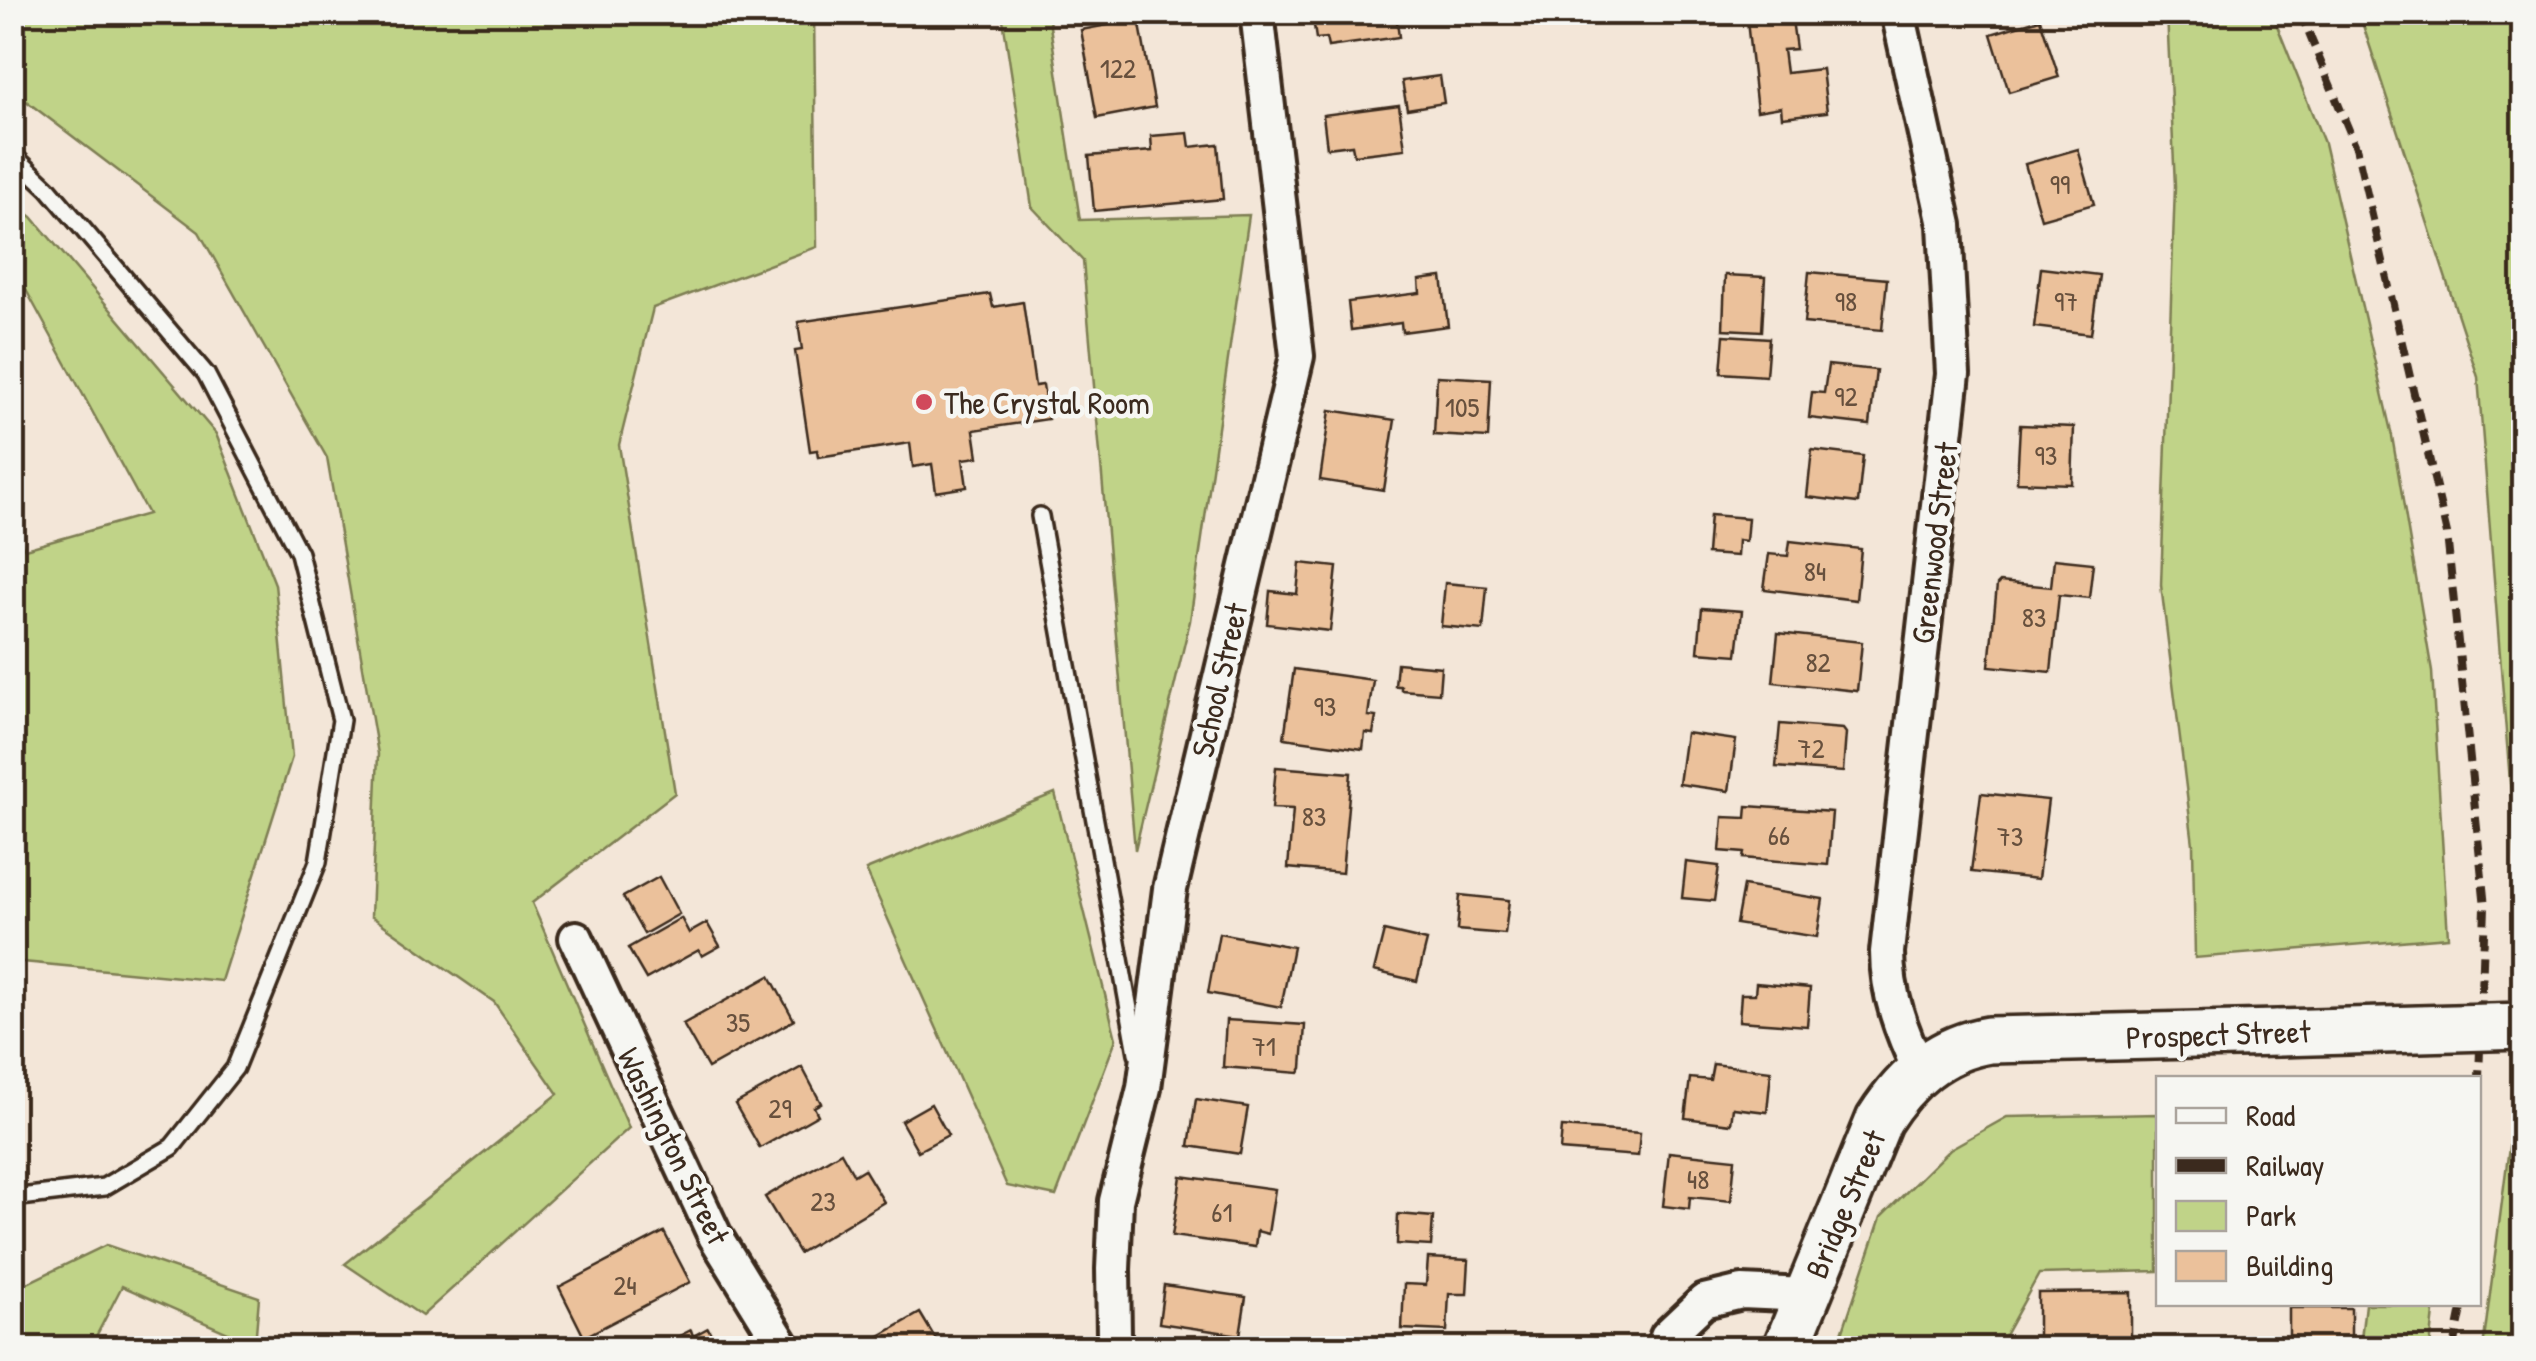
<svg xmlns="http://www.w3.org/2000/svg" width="2536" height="1361" font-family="'Patrick Hand',sans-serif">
	<rect width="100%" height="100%" fill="#f3e6d8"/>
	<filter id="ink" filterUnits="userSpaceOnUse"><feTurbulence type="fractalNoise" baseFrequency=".01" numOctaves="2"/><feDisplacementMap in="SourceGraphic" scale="20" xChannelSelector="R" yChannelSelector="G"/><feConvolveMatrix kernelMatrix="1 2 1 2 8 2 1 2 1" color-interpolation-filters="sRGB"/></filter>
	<g filter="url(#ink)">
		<g fill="#c0d388" stroke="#7e7e53" stroke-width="2.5">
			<path d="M12,13H814L817,247L653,308L619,445L675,793L532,903L629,1128L422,1316L345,1264L558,1094L494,1002L371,916L378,754L327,458L199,232L13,91Z"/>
			<path d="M1002,13H1048L1080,220L1249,215L1190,621L1135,850L1083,261L1032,207Z"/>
			<path d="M2167,13H2272L2324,143L2392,436L2432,672L2448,937L2195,958L2193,844L2161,585L2175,186Z"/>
			<path d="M2359,13H2523V921H2521L2478,377Z"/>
			<path d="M13,203L32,217L216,434L275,584L292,757L221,981L13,961V530L25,549L148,514L13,266Z"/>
			<path d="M1055,793L1116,1039L1056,1196L1007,1186L866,870Z"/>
			<path d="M2523,1108V1348H2483L2514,1109Z"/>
			<path d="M2158,1114V1271L2039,1274L1998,1348H1837L1881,1217L1950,1149L2007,1117Z"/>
			<path d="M106,1245L259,1297L255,1345L122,1286L90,1348H13V1290Z"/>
			<path d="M2365,1304H2435L2430,1348H2360Z"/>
		</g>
		<g fill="#ebc19b" stroke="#3b2a1e" stroke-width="2.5">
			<path d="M1312,12H1367L1368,18L1396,14L1399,37L1328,47L1326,38L1316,39Z"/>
			<path d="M1746,12H1791L1796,49L1783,50L1786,73L1822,69L1827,112L1782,117L1781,107L1757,111Z"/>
			<path d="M1139,19L1155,107L1097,118L1081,30Z"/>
			<path d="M2040,19L2059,77L2009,92L1991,34Z"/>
			<path d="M1440,76L1444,103L1407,109L1402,81Z"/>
			<path d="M1399,105L1405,149L1354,155L1352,145L1327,148L1323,115Z"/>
			<path d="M1188,133L1190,147L1218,144L1223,199L1094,211L1089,156L1152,151L1151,136Z"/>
			<path d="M2078,149L2094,204L2041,219L2025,164Z"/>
			<path d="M2041,268L2099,275L2091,334L2034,327Z"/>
			<path d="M1809,272L1887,279L1882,330L1804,323Z"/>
			<path d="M1725,275L1765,277L1762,331L1723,329Z"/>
			<path d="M1442,277L1448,326L1402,332L1401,323L1351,330L1348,302L1420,293L1419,280Z"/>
			<path d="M990,294L993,307L1023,302L1035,386L1043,385L1048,419L974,430L978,457L963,459L967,487L936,492L932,464L913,467L910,443L818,457L817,450L810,451L795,351L802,350L798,322Z"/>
			<path d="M1724,335L1769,338L1766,376L1721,373Z"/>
			<path d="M1828,365L1876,370L1870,425L1809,418L1812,392L1824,393Z"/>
			<path d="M1437,376L1491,379L1488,438L1434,435Z"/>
			<path d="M1330,410L1395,420L1384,490L1320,480Z"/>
			<path d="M2020,425L2074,427L2072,484L2017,482Z"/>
			<path d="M1812,450L1863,456L1858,503L1807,497Z"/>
			<path d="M1710,515L1748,518L1746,541L1738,540L1737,556L1707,554Z"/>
			<path d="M1790,541L1861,549L1856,600L1764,589L1769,554L1788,556Z"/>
			<path d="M2054,559L2093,563L2089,598L2059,595L2051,672L1989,666L1997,585L2000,582L2051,587Z"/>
			<path d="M1300,563L1337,567L1330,631L1267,624L1270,591L1297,594Z"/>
			<path d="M1445,583L1487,587L1483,630L1441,626Z"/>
			<path d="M1702,608L1742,611L1737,655L1698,652Z"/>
			<path d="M1778,633L1862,642L1857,691L1773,682Z"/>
			<path d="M1397,663L1441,667L1439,693L1401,690V686H1395Z"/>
			<path d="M1294,669L1373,680L1368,716L1376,717L1373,734L1365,733L1363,749L1284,738Z"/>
			<path d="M1780,724L1843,729L1846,733L1843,772L1776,767Z"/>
			<path d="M1686,733L1736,740L1729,791L1679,784Z"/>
			<path d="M1276,767L1351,773L1342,873L1288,868L1293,809L1272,808Z"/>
			<path d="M1981,793L2048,800L2038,879L1971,872Z"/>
			<path d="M1747,806L1832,812L1828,865L1743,858L1744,853L1720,851L1723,817L1746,818Z"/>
			<path d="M1686,862L1719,866L1714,901L1682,898Z"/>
			<path d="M659,877L679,914L644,934L623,897Z"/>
			<path d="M1743,886L1823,899L1817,937L1736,924Z"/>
			<path d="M1460,895L1509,900L1505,934L1457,930Z"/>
			<path d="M681,918L689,933L707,923L720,946L702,956L699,950L646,979L628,948Z"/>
			<path d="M1384,931L1427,941L1417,981L1374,971Z"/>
			<path d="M1219,933L1293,947L1281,1007L1208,993Z"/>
			<path d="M770,976L794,1020L708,1068L683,1024Z"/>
			<path d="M1756,983L1810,988L1807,1026L1739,1021L1741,994H1755Z"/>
			<path d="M1226,1020L1305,1025L1302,1068L1299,1073L1223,1067Z"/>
			<path d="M1713,1064L1771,1071L1767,1112L1733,1108L1731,1124L1685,1118L1690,1078L1710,1080Z"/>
			<path d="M802,1067L821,1103L814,1107L818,1115L760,1148L735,1104Z"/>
			<path d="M1196,1099L1248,1107L1240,1154L1189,1146Z"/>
			<path d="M931,1104L948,1135L918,1151L901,1121Z"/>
			<path d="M1562,1127L1640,1133L1638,1156L1560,1150Z"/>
			<path d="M841,1152L854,1175L864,1169L884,1202L799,1253L765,1197Z"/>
			<path d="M1669,1152L1735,1159L1731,1201L1690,1197L1689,1209L1663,1206Z"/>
			<path d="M1181,1176L1275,1189L1268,1234L1257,1231L1255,1247L1172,1236Z"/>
			<path d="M1398,1214L1433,1217L1431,1246L1397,1244Z"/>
			<path d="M664,1232L690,1282L584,1337L559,1287Z"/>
			<path d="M1428,1258L1469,1260L1467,1294H1449L1447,1331L1402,1329L1404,1284L1426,1285Z"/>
			<path d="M1164,1285L1246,1297L1240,1335L1159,1323Z"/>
			<path d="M2131,1292V1348H2038V1293Z"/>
			<rect x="2289" y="1308" width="62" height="37"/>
			<path d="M920,1313L941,1348H859Z"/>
			<path d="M708,1328L718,1348H666L664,1344L691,1330L693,1336Z"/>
		</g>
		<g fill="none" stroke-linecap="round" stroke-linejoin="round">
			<defs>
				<g id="service">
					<path d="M12,154L48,188L206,374L299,553L341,720L318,862L235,1068L172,1147L104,1187L12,1198"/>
					<path d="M1040,516L1137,1053"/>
				</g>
				<g id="minor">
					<path d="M1898,12L1945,225L1953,374L1887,952C1887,994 1902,1033 1920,1071"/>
					<path d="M576,938L715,1236L784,1348"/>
					<path d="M1116,1348L1114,1335L1113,1269L1116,1201L1144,1088L1170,889L1297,356L1257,12"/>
					<path d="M1663,1348L1667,1336L1704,1301L1742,1292L1807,1295"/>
				</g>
				<path id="secondary" d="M1786,1348L1879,1120C1905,1079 1939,1048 1989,1040L2278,1033"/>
			</defs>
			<use href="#service" stroke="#3b2a1e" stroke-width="22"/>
			<use href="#minor" stroke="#3b2a1e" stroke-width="40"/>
			<use href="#secondary" stroke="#3b2a1e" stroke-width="52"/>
			<use href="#service" stroke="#f6f6f2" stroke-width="15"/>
			<use href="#minor" stroke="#f6f6f2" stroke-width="32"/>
			<use href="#secondary" stroke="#f6f6f2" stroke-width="45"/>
			<g stroke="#3b2a1e" stroke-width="8" stroke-dasharray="15 8" stroke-linecap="butt">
				<path d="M2300,12L2356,147L2447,534L2485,907L2478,1106"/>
				<path d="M2454,1348L2463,1304"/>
			</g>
			<defs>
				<path id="secondary-bridge" d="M2278,1033L2524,1026"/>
			</defs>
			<use href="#secondary-bridge" stroke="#3b2a1e" stroke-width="52" stroke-linecap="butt"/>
			<use href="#secondary-bridge" stroke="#f6f6f2" stroke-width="45"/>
		</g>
	</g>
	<circle fill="#d1495b" stroke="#f6f6f2" stroke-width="4" cx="924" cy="402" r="10"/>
	<g text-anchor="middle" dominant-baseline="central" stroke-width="9" stroke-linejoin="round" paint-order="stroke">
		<g font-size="28" fill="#67503d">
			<text x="1118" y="68">122</text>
			<text x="2060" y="184">99</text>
			<text x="1846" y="301">98</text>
			<text x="2066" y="301">97</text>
			<text x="1846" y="396">92</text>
			<text x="1462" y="407">105</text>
			<text x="2046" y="455">93</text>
			<text x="1815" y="571">84</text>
			<text x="2034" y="617">83</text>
			<text x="1818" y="662">82</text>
			<text x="1325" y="706">93</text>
			<text x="1811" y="748">72</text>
			<text x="1314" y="816">83</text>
			<text x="1779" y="835">66</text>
			<text x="2010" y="836">73</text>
			<text x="738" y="1022">35</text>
			<text x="1264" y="1046">71</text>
			<text x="780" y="1108">29</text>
			<text x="1698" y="1179">48</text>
			<text x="823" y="1201">23</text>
			<text x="1222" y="1212">61</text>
			<text x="625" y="1285">24</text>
		</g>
		<g font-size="32" fill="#3b2a1e" stroke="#f6f6f2" text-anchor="start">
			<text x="944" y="402">The Crystal Room</text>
		</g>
		<g font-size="32" fill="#3b2a1e" stroke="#f6f6f2">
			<text transform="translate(1934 543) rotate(-83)">Greenwood Street</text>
			<text transform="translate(1219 680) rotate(-77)">School Street</text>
			<text transform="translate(2218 1034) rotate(-2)">Prospect Street</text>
			<text transform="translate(674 1146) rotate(64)">Washington Street</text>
			<text transform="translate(1845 1204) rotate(-67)">Bridge Street</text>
		</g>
	</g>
	<rect width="2536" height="1361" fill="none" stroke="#f6f6f2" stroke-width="50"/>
	<rect x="25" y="25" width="2486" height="1311" fill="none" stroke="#3b2a1e" stroke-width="4" filter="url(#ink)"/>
	<rect x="2156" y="1076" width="325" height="230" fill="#f6f6f2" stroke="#aba49d" stroke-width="2.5"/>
	<rect x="2176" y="1108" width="50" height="15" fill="#f6f6f2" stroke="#aba49d" stroke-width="2.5"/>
	<text x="2246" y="1126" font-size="30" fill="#3b2a1e">Road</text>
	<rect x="2176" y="1158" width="50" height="15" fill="#3b2a1e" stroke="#aba49d" stroke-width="2.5"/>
	<text x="2246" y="1176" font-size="30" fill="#3b2a1e">Railway</text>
	<rect x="2176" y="1201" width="50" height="30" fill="#c0d388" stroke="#aba49d" stroke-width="2.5"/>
	<text x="2246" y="1226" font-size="30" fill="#3b2a1e">Park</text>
	<rect x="2176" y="1251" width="50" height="30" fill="#ebc19b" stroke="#aba49d" stroke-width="2.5"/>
	<text x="2246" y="1276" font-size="30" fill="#3b2a1e">Building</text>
</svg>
